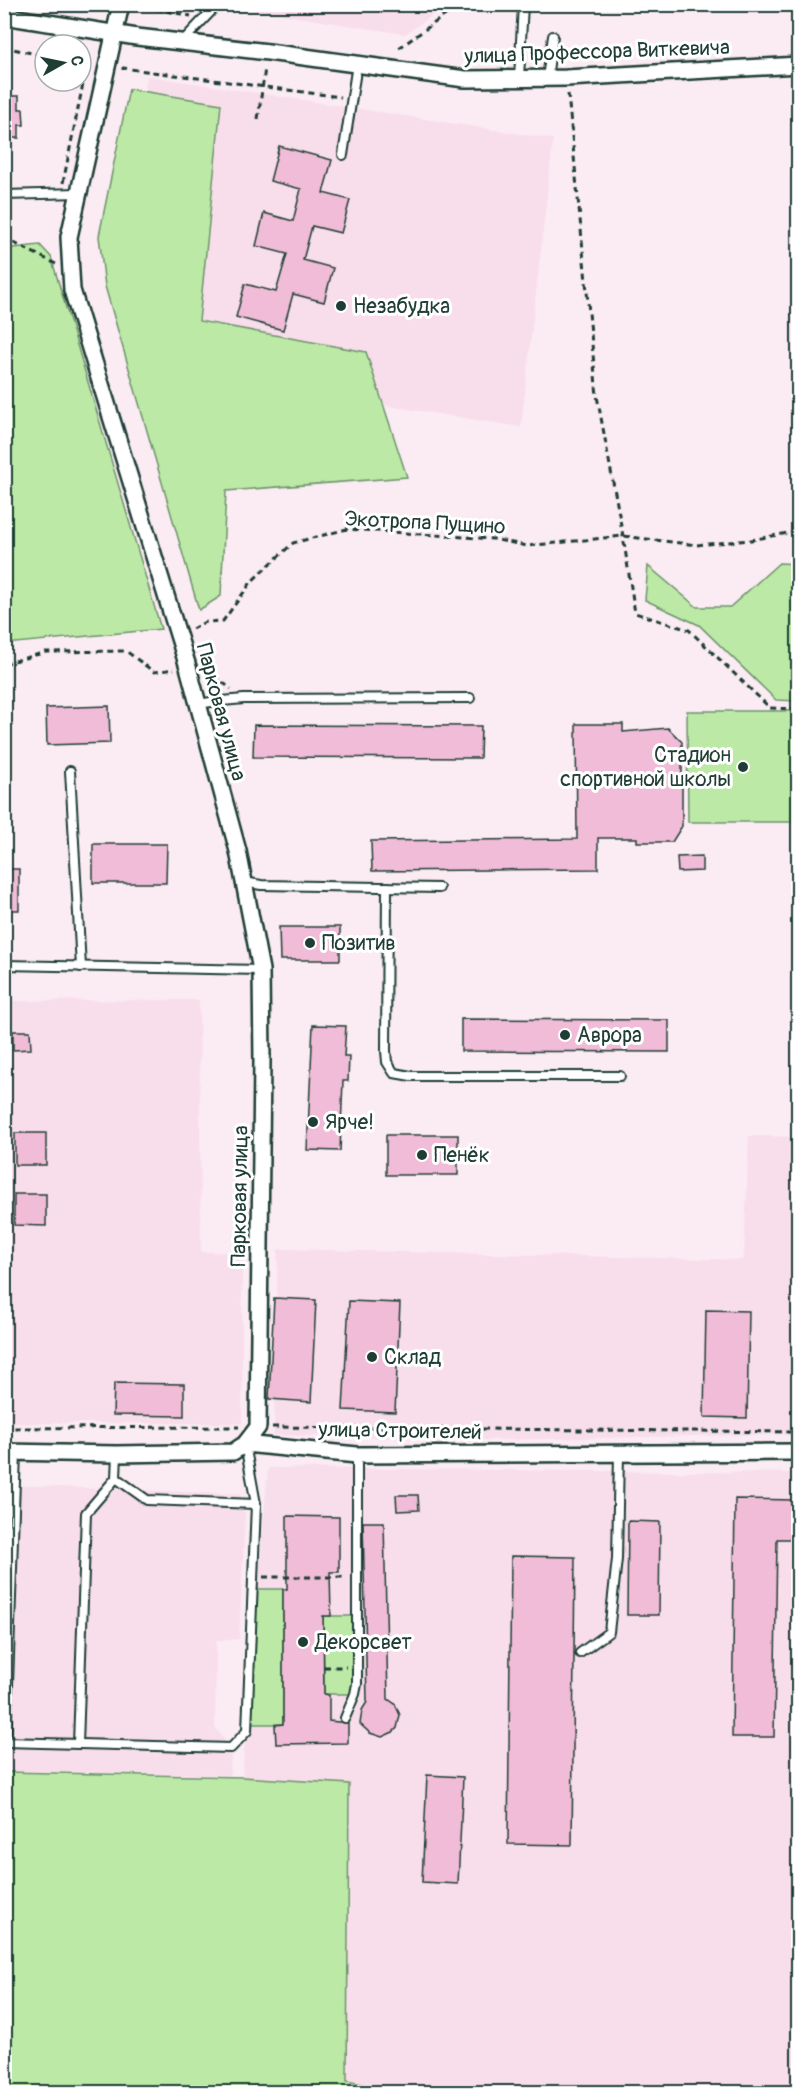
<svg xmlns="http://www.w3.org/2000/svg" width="803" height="2097" font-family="Pangolin,sans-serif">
	<rect width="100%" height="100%" fill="#fbebf3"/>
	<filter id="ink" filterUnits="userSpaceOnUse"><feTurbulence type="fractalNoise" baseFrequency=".0167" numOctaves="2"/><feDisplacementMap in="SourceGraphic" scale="12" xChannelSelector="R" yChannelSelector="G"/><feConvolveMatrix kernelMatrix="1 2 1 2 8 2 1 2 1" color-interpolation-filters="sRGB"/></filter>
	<g filter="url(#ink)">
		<g fill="#f8ddeb">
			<path d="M222,5H447L405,34Z"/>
			<path d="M147,76L553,139L521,427L172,372L123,239Z"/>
			<path d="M199,1000L201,1252L242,1253V1423H5L4,1001Z"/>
			<path d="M749,1136L798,1137V1434L484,1440L274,1435L278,1249L744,1260Z"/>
			<path d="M268,1468L798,1473V2092H401L347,2081L349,1785L242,1777Z"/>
			<path d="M5,1485L240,1494V1511L245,1512L239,1639L216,1641L215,1728L231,1748L230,1775L5,1771Z"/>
		</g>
		<g fill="#bce9a6" stroke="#6e936d" stroke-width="1.5">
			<path d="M129,89L221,104L199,321L366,352L407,477L226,491L221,596L199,610L105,286L99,236Z"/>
			<path d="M40,245L51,257L161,629L5,644V249Z"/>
			<path d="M779,563L798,564V701L776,700L699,625L645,600L648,566L697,607H730Z"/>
			<path d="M687,711H798V822H688Z"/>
			<rect x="251" y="1589" width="32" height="135"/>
			<path d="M323,1616H354L355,1694H324Z"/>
			<path d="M5,1772L242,1777L349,1784L347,2081L401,2092H5Z"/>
		</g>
		<g fill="#f1bcd7" stroke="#1f3d34" stroke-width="1.5">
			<path d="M4,96H19V109H23L24,125H19V138H4Z"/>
			<path d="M279,146L332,160L323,193L350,200L341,233L312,226L303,260L333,268L324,302L293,294L283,330L236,317L245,284L276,292L287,254L256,246L264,213L293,221L301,189L270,181Z"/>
			<path d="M109,706L110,743L47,745L46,708Z"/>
			<path d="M576,724H623V732L668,728L682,742V826L672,842H637V838H598V869L372,871L371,841L577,839Z"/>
			<path d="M254,725L481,726L480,758L253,757Z"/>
			<path d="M93,844H167L166,883H93Z"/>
			<path d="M702,856V871L678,872L677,857Z"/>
			<rect x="4" y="869" width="15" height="41"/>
			<path d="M279,927H340V960H280Z"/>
			<path d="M461,1019L669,1020V1052L461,1051Z"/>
			<path d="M313,1025L346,1026L344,1056H349L348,1081H343L340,1151L307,1150Z"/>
			<path d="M13,1031H30L31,1049L13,1050Z"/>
			<rect x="15" y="1133" width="31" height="32"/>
			<rect x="386" y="1135" width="72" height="40"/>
			<path d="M14,1194H46V1226L14,1225Z"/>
			<path d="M274,1298L316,1300L311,1402L269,1399Z"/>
			<path d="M349,1301L400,1303L395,1412L343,1410Z"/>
			<path d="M706,1310L749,1311L747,1418L704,1417Z"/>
			<path d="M114,1383L184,1384V1416L113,1415Z"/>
			<path d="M396,1495H418L419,1510L397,1511Z"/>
			<path d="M735,1499L794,1500L793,1539H777L774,1737H732Z"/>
			<path d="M287,1516L339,1517V1572H330L331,1616H323L324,1694L329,1695V1721L348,1723V1743L276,1744L275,1725L283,1724V1589H287Z"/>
			<path d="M628,1521L660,1522L659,1615H627Z"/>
			<path d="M363,1522H384L388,1699L395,1704L400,1715L397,1728L393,1732L382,1737L370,1733L360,1724L362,1710L367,1702Z"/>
			<path d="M511,1556L575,1557L572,1845L508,1844Z"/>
			<path d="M427,1775L463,1777L458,1884L422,1882Z"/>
		</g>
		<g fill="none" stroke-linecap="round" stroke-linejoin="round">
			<defs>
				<g id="service">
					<path d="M182,42L218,4"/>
					<path d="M519,78L523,4"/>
					<path d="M547,78L553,36"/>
					<path d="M343,155L357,64"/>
					<path d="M4,195L79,193"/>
					<path d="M198,704L211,702L244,699L470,698"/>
					<path d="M70,771L81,967"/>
					<path d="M244,882L261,885L439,888"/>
					<path d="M387,887L386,1051L387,1062L394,1073L411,1076H620"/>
					<path d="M4,965L261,970"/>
					<path d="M117,1454L116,1478L147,1500L256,1504"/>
					<path d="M580,1653L609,1632L617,1559L619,1453"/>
					<path d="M345,1718L355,1694L357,1684V1455"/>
					<path d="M4,1742L231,1748L247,1731L256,1504L245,1444"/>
					<path d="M6,1742L16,1452"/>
					<path d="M78,1744L86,1513L116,1478"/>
				</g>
				<g id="minor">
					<path d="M4,16L137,37L268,52L465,79L566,78L798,65"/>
					<path d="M245,1444L357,1455L798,1452"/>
					<path d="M4,1452L117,1454L233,1452L245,1444L258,1427L262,1061L261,970L238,851L188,667L72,290L69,237L121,4"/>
				</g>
			</defs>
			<use href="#service" stroke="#1f3d34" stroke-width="12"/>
			<use href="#minor" stroke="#1f3d34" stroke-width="20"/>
			<g stroke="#1f3d34" stroke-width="3" stroke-dasharray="6 4.5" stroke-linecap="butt">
				<path d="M63,4L83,8L87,4"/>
				<path d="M146,7L191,16"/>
				<path d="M4,47L45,56"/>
				<path d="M399,48L461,4"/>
				<path d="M123,70V68L341,97"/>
				<path d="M568,94L597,396L623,536L635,613L689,630L770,708L798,709"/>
				<path d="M258,119L265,68"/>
				<path d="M63,183L87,64"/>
				<path d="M4,238L56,264"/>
				<path d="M192,629L205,622L223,621L252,581L293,543L347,529L493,539L527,546L623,536L696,545L751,540L798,531"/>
				<path d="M4,664L46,652L126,651L154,672L174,669"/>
				<path d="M206,669L231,689"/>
				<path d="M272,1427L798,1432"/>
				<path d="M4,1428L239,1427"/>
				<path d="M263,1577H346"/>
				<path d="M324,1667H346"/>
			</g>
			<use href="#service" stroke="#fff" stroke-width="8"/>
			<use href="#minor" stroke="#fff" stroke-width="15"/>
		</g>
	</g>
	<g fill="#1f3d34" stroke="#fff" stroke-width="2">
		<circle cx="341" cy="306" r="6"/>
		<circle cx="743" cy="767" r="6"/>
		<circle cx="310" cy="943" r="6"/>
		<circle cx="565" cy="1035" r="6"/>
		<circle cx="313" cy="1122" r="6"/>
		<circle cx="422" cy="1155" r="6"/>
		<circle cx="372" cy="1357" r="6"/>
		<circle cx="303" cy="1642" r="6"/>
	</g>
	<g text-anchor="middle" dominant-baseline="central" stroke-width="6" stroke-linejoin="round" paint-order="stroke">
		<g font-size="21" fill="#1f3d34" stroke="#fff">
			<text transform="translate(597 52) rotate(-2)">улица Профессора Виткевича</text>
			<text transform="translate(425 523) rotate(3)">Экотропа Пущино</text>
			<text transform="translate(221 712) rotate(75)">Парковая улица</text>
			<text transform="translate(240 1196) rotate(-89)">Парковая улица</text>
			<text transform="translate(400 1431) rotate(1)">улица Строителей</text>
		</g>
		<g font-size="21" fill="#1f3d34" stroke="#fff" text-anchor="start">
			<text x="353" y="306">Незабудка</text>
			<text x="731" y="755" text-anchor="end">Стадион<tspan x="731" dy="24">спортивной школы</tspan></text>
			<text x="322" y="943">Позитив</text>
			<text x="577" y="1035">Аврора</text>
			<text x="325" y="1122">Ярче!</text>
			<text x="434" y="1155">Пенёк</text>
			<text x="384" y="1357">Склад</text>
			<text x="315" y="1642">Декорсвет</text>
		</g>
	</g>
	<rect width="803" height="2097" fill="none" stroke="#fff" stroke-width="24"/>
	<rect x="12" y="12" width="779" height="2073" fill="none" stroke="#1f3d34" stroke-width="2" filter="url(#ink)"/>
	<g transform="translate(63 63) rotate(81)"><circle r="28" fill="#ffffff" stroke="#a5b1ae" stroke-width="1.5"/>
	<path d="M0-4.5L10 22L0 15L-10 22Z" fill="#1f3d34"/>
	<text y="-9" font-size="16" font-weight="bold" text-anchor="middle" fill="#1f3d34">С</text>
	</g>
</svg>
